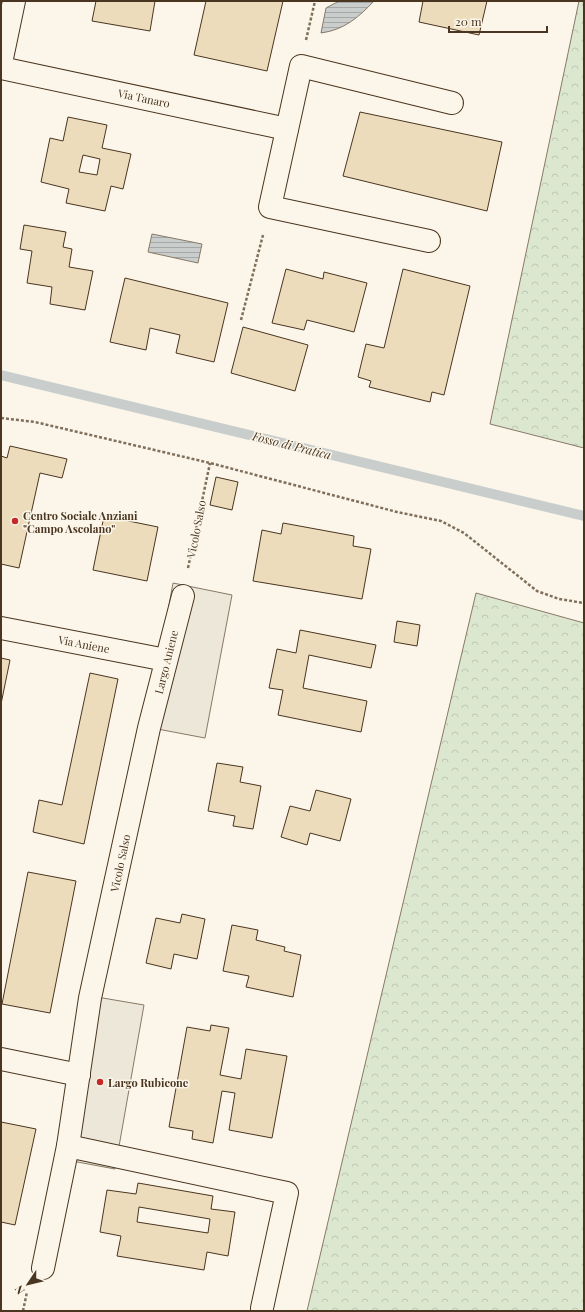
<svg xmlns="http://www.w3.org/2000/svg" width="585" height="1312" font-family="'Playfair Display',serif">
	<defs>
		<pattern id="forest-crowns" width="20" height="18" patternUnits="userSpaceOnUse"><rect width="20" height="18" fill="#dce7d0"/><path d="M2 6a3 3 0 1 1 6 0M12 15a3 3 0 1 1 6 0" fill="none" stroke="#bec7b2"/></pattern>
		<pattern id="water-rules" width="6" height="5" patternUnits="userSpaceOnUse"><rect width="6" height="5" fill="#c9cecd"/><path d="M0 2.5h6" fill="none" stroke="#a5a8a6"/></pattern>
	</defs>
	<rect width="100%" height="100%" fill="#fbf6e9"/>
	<g fill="url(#forest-crowns)" stroke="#887966">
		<path d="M579,1H584V448L490,424Z"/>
		<path d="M476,593L584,623V1311H307Z"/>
	</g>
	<g fill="#ede7d9" stroke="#887966">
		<path d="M173,583L232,595L205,738L147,727Z"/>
		<path d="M85,995L144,1005L115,1169L56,1158Z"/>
	</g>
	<g fill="url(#water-rules)" stroke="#887966">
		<path d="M339,1H374C359,17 344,30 321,33L326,8Z"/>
		<path d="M152,234L202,244L198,263L148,252Z"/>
	</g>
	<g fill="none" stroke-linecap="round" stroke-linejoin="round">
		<path stroke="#c9cecd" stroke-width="10" d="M1,375L584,516"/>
	</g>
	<g fill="#ecdcbc" stroke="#4a3520" fill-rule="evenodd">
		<path d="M96,1H155L150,31L92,21Z"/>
		<path d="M206,1H283L267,71L194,55Z"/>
		<path d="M423,1H487L479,35L419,22Z"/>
		<path d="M360,112L502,142L487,211L343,176Z"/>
		<path d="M68,117L107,125L102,148L131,154L123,189L111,186L105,211L66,203L69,189L41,182L50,138L63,141ZM83,155L100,159L97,175L79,172Z"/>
		<path d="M24,225L66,232L63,247L72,249L69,267L93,271L85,310L50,304L52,287L27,283L32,251L20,249Z"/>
		<path d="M286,269L323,279L324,272L367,283L354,332L307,320L304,330L272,323Z"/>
		<path d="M403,269L470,286L444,395L432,392L430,402L369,387L371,381L358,377L366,344L384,348Z"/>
		<path d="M125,278L228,303L214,362L176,353L180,335L150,328L146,350L110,342Z"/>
		<path d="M243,327L308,345L295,391L231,373Z"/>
		<path d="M10,446L67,459L62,478L40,473L19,568L1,564V456L7,458Z"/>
		<path d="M216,477L238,482L232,510L210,505Z"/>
		<path d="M104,516L158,527L147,581L93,570Z"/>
		<path d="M283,523L354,536L353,546L371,549L362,599L253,581L262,530L281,534Z"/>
		<path d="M397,621L420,625L417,646L394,642Z"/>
		<path d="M300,630L376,645L371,668L309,655L303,688L367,701L361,732L278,715L283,690L269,688L277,649L296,653Z"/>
		<path d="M1,658L10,660L1,704Z"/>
		<path d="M90,673L118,679L84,844L33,832L39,800L62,805Z"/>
		<path d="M217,763L243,767L240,782L261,786L253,829L233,826L235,816L208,811Z"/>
		<path d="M316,790L351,799L340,841L310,833L307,845L281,837L290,806L310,811Z"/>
		<path d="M28,872L76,881L50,1013L2,1004Z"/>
		<path d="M182,914L205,919L197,959L174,954L171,969L146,963L156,918L180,923Z"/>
		<path d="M232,925L258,930L256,940L285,947L284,951L301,955L293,997L246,987L249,976L223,971Z"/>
		<path d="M211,1025L229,1028L220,1075L241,1079L246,1049L287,1056L272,1138L229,1130L235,1093L222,1091L213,1143L192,1139L193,1131L169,1127L187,1027L210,1031Z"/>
		<path d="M1,1122L36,1129L15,1225L1,1222Z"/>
		<path d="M138,1183L213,1196L211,1209L235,1212L228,1256L207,1252L204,1270L117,1256L121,1236L100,1232L107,1190L136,1194ZM139,1207L210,1219L208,1233L137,1222Z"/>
	</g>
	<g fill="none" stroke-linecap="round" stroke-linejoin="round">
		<defs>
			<g id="minor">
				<path d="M1,63L14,1"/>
				<path d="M1,68L287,129"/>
				<path d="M429,241L270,207L301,66L452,103"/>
				<path d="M1,628L166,660"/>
				<path d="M1,1059L79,1075"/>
				<path d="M68,1146L90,998L149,728L183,596"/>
				<path d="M43,1268L68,1146L287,1193L262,1308"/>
			</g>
		</defs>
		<use href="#minor" stroke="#4a3520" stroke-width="24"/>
		<g stroke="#7f6f5c" stroke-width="2.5" stroke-dasharray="3 2" stroke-linecap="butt">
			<path d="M306,40L315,1"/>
			<path d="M241,320L263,235"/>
			<path d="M1,418L35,422L210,463L397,512L441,521L464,533L537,591L559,599L584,603"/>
			<path d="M188,568L210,463"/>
			<path d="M23,1311L27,1292"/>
		</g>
		<use href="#minor" stroke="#fbf6e9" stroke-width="22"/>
	</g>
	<g fill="#c62828" stroke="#fbf6e9" stroke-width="1.5">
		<circle cx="15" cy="521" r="4"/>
		<circle cx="100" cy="1082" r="4"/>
	</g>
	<g text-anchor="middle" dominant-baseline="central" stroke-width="3" stroke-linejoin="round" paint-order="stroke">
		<g font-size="11" fill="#4a3520" stroke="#fbf6e9">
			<text transform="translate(144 98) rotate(12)">Via Tanaro</text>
			<text transform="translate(196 529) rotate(-79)">Vicolo Salso</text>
			<text transform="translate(84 644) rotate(11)">Via Aniene</text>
			<text transform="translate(166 662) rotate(-76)">Largo Aniene</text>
			<text transform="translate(120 863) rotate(-78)">Vicolo Salso</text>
		</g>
		<g font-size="11" font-weight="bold" fill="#4a3520" stroke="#fbf6e9" text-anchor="start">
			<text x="23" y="515">Centro Sociale Anziani<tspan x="23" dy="13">"Campo Ascolano"</tspan></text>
			<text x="108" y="1082">Largo Rubicone</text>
		</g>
		<g font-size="12" font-style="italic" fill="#4a3520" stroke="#fbf6e9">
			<text transform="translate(292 445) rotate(14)">Fosso di Pratica</text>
		</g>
	</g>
	<rect width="585" height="1312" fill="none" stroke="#4a3520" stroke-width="4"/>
	<g transform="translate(28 1284) rotate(235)" stroke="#fbf6e9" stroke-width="3" paint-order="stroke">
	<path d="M0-3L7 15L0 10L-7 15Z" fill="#4a3520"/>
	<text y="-6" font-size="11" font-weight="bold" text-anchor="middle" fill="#4a3520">N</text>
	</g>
	<path d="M449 26v6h98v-6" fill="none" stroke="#4a3520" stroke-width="2"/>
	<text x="455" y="26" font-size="12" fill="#4a3520" stroke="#fbf6e9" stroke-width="3" paint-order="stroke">20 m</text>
</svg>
